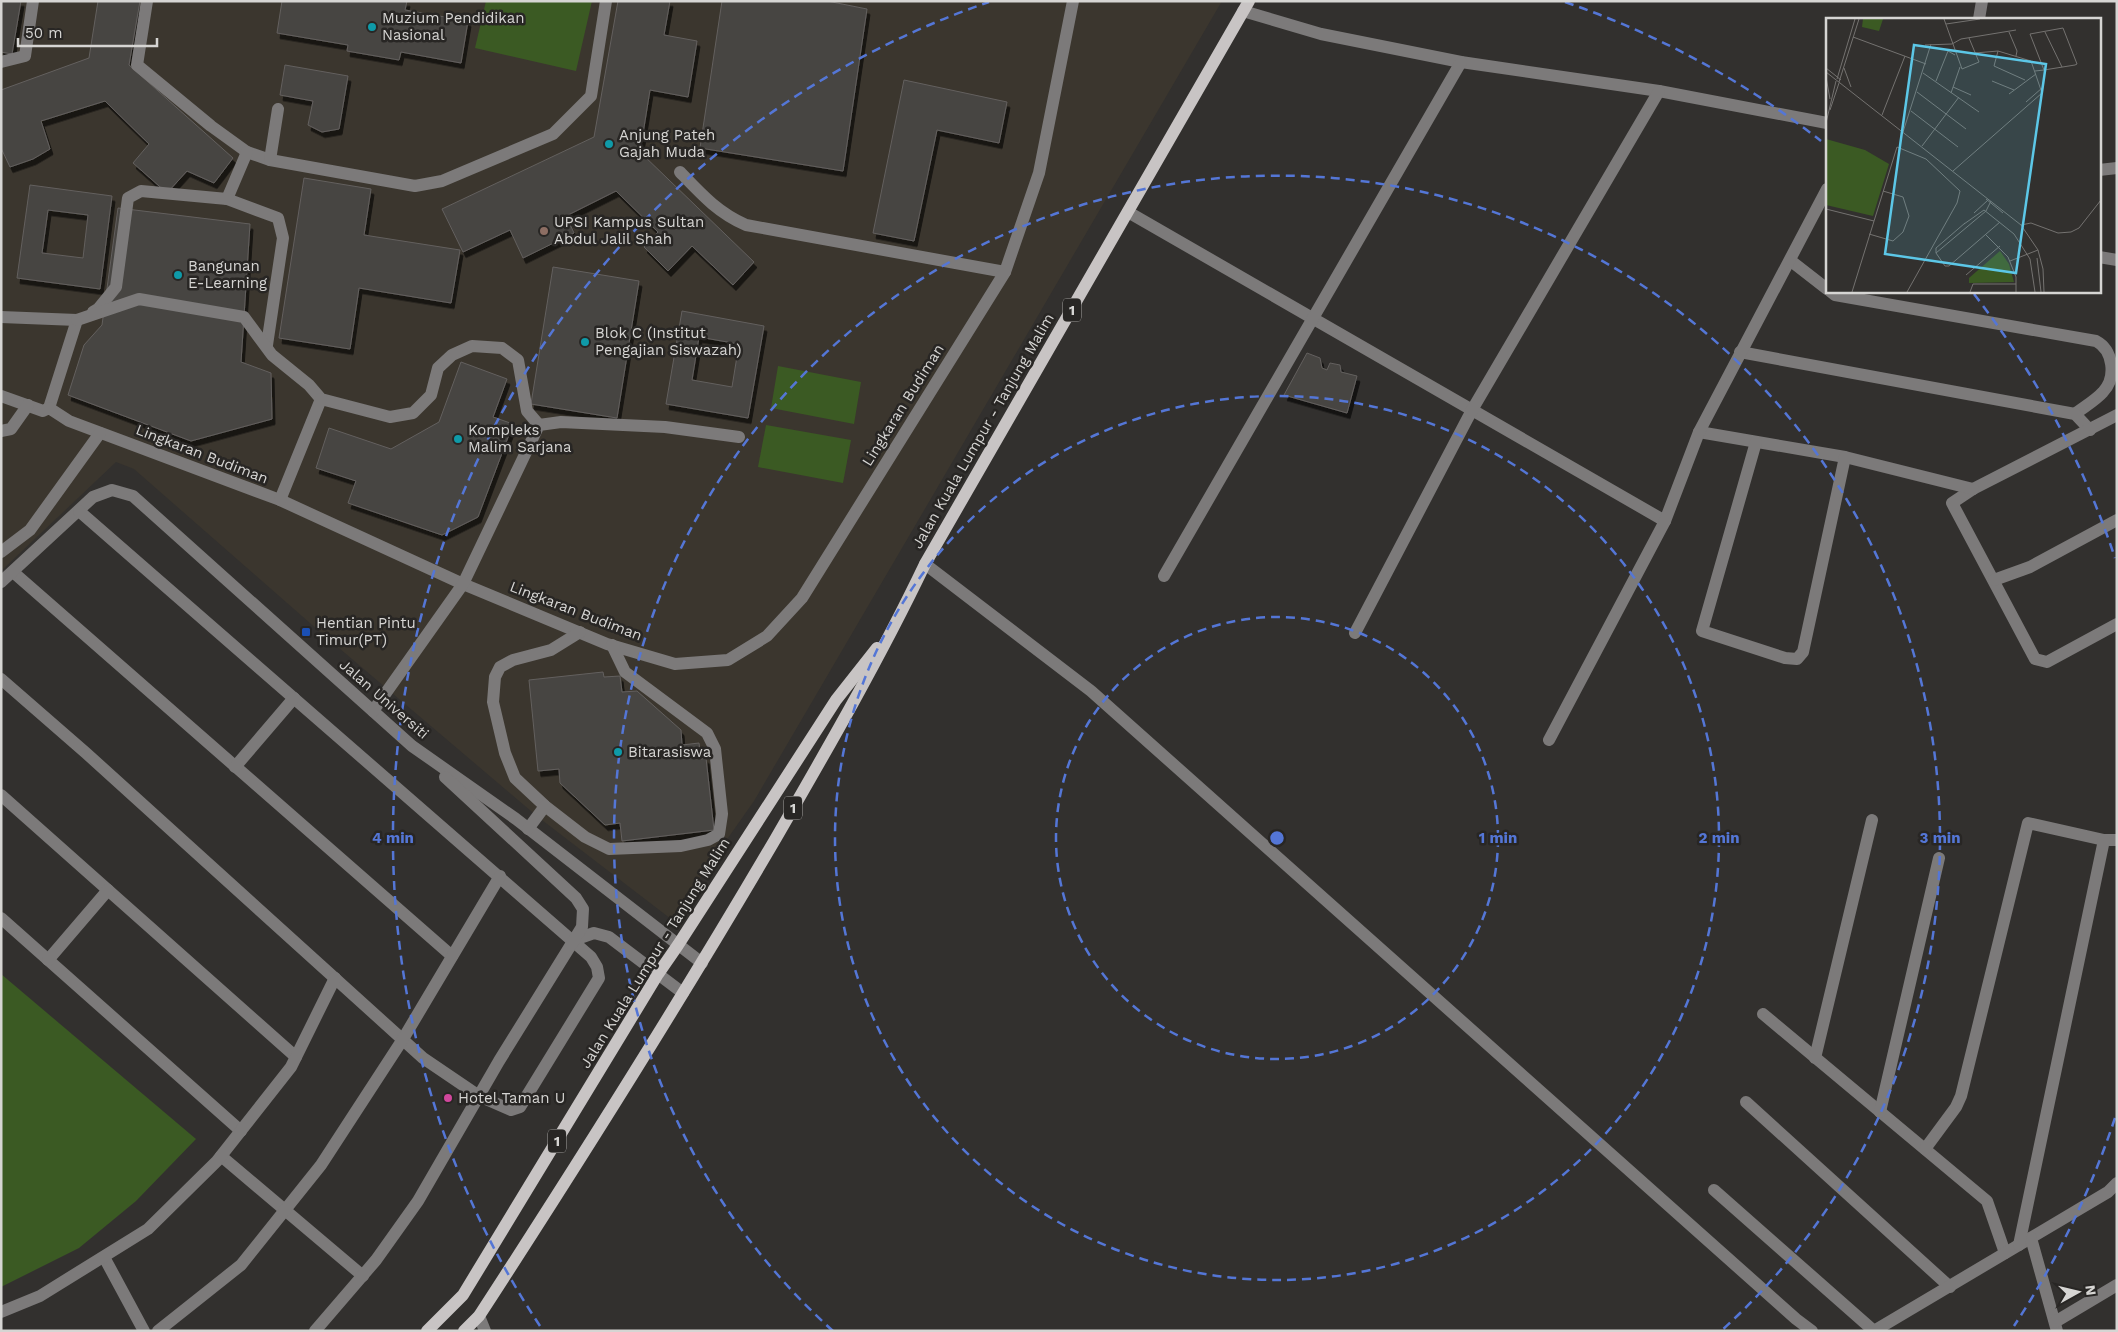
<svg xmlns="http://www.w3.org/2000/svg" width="2118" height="1332" font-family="'Work Sans',sans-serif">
	<defs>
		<filter id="shadow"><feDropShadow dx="3" dy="5.5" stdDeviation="0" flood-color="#0009"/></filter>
	</defs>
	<rect width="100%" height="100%" fill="#32302e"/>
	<path fill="#3b362e" d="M1,1H1222L754,801L671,919L538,817L319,631L134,469L116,462L1,571Z"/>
	<g fill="#3b5a23">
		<path d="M486,1H592L576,71L475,48Z"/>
		<path d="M778,366L861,382L854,424L771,408Z"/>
		<path d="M766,425L851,440L843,483L758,467Z"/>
		<path d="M1,974L196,1139L136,1201L79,1248L1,1287Z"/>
	</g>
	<g fill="#474442" stroke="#63605e" fill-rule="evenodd" filter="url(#shadow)">
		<path d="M1,1H21L12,54L1,52Z"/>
		<path d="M98,1H140L129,65L233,158L214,183L187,171L167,193L133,163L149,144L105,101L41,121L50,149L33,159L10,167L1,148V90L89,58Z"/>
		<path d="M282,1H407L405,10L468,21L461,63L401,52L399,60L347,51L348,45L277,33Z"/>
		<path d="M618,1H670L664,35L697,41L688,97L650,90L640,152L754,262L733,285L692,246L668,271L644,247L658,232L616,191L566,216L574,233L523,258L510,230L463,252L442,209L594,137Z"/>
		<path d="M722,1H827L867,9L843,171L700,148Z"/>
		<path d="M285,65L348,76L339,129L322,132L308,125L313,101L280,95Z"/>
		<path d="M904,80L1007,102L999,143L937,130L914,241L873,233Z"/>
		<path d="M304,178L371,189L364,235L460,250L451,303L359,288L350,349L279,338Z"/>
		<path d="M30,185L112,196L100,289L17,278ZM48,210L88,215L83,258L42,253Z"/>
		<path d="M118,208L250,224L241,362L271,373L272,419L191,441L68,395L84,345L102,325Z"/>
		<path d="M553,267L639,281L617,418L531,404Z"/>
		<path d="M682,311L764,326L748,418L666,404ZM699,337L739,344L732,387L692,380Z"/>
		<path d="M1307,353L1320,358L1322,368L1327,370L1330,363L1340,365L1341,372L1357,376L1347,413L1284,395Z"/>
		<path d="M461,362L507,379L493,417L513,424L478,517L442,535L348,503L356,481L316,468L329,428L391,449L439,422Z"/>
		<path d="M603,672L604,677L620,676L622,692L637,691L681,730L682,745L699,743L701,759L706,758L714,830L622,841L620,823L605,825L560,783L559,769L538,771L529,680Z"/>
	</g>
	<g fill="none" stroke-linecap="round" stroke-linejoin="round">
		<g stroke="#7c7a7a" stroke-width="12">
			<path d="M147,1L137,65L211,126L247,152L270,160L415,186L442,181L553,134L591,96L606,1"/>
			<path d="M1243,11L1321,34L1461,62L1659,91L1827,123"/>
			<path d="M1979,19L1982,1"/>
			<path d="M1,62L25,56L33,1"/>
			<path d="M270,160L278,109"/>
			<path d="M2099,170L2117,168"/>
			<path d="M680,172C701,194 718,213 746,225L1005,272"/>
			<path d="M227,199L247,152"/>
			<path d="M1128,212L1665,521"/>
			<path d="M2099,257L2117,260"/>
			<path d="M1791,261L1827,289"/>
			<path d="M1830,291L1835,295L2096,341C2113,350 2117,377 2103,392C2096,400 2084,407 2075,414"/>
			<path d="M93,312L98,309L116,287L128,198L141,191L227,199L278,218L283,238L267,345"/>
			<path d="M1,317L77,320L49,408"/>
			<path d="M77,320L139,299L244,317L272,355L309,385L321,399L390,417L413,413L431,395L438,368L452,355L472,346L502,348L518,360L527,411L539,425"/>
			<path d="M1740,352L2075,414L2090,430"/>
			<path d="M1,396L43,411L49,408L69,421L280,500L463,584L607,644L675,664L728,660L767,636L802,598L1005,272L1039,173L1073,1"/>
			<path d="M2117,415L1973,489L1952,503L2035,659L2047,662L2117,624"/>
			<path d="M1,431L11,429L28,405"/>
			<path d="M1699,432L1845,457L1973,489"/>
			<path d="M1756,442L1702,631L1785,658L1797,659L1803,652L1845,457"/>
			<path d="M280,500L321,399"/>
			<path d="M1,552L30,530L100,433"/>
			<path d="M925,564L1091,691L1796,1319L1812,1331"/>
			<path d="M13,572L452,956"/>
			<path d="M1164,576L1461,62"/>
			<path d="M1994,580L2030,567L2117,520"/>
			<path d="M1,582L93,497L112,490L133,496L412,746L516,819L702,963"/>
			<path d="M580,632L551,650L513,660L500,667L495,677L493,702L505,753L515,778L545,806L585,837L609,849L681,846L708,840L719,834L722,814L715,749L707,733L625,672L612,645"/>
			<path d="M1355,633L1472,410L1659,91"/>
			<path d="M1,679L86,753L423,1058L479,1096L511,1110L520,1107L599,978L597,967L591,957L79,511"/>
			<path d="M373,711L463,584L539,425L561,422L665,427L739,437"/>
			<path d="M1549,740L1665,521L1699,432L1827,189"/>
			<path d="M235,767L294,698"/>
			<path d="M1,795L296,1057"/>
			<path d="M528,829L545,806"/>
			<path d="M1,918L241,1131"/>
			<path d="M574,940L594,933L609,937L683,993"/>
			<path d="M48,960L108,890"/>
			<path d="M1763,1014L1987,1201L2005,1253"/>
			<path d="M1815,1058L1872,820"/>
			<path d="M1746,1102L1950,1287"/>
			<path d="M1880,1112L1939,858"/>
			<path d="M1925,1149L1956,1107L1961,1096L2028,823L2104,840H2117"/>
			<path d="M221,1156L363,1276"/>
			<path d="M1714,1190L1874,1331L2108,1192L2117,1183"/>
			<path d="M2031,1238L2057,1331"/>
			<path d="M2019,1245L2104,840"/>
			<path d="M104,1257L144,1331"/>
			<path d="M1,1312L40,1296L148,1229L217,1161L291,1067L335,978"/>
			<path d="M479,1316L485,1331"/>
			<path d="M2055,1322L2117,1285"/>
			<path d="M158,1331L241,1265L321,1165L403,1039L500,876"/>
			<path d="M315,1331L376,1260L418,1201L499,1061L582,927L583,909L576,898L445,777"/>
		</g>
		<g stroke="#c8c4c4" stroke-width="12">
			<path d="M427,1331L463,1295L658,974L678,945L836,700L877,648"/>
			<path d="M464,1331L479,1316C581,1159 681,1000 776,838C828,748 880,658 925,564L1249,1"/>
		</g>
	</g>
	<g fill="none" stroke="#5476d6" stroke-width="2.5" stroke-dasharray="9 6">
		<circle cx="1277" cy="838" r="221"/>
		<circle cx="1277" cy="838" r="442"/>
		<path d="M833 1331A663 663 0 1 1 1721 1331"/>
		<path d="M2115 1118A884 884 0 0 1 2014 1326M540 1326A884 884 0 0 1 989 2M1565 2A884 884 0 0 1 1821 141M1974 294A884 884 0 0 1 2115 558"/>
	</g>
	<g fill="#0f9aa8" stroke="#282624" stroke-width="2">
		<circle cx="372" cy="27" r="5"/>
		<circle cx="609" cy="144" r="5"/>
		<circle cx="178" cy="275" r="5"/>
		<circle cx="585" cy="342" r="5"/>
		<circle cx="458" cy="439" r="5"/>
		<circle cx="618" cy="752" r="5"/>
	</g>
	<circle fill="#8d6e63" stroke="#282624" stroke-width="2" cx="544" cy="231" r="5"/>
	<rect fill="#1a4fb4" stroke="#282624" stroke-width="2" x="301" y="627" width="10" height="10" rx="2.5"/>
	<circle fill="#d1479c" stroke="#282624" stroke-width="2" cx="448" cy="1098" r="5"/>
	<g text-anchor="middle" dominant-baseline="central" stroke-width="5" stroke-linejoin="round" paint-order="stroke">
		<g fill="#282624" stroke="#a2a09e" stroke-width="1">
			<rect x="1063" y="298.5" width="18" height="23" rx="4"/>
			<rect x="784" y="796.5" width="18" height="23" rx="4"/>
			<rect x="548" y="1129.5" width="18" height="23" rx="4"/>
		</g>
		<g font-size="14" font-weight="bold" fill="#d6d5d3">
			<text x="1072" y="310">1</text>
			<text x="793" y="808">1</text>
			<text x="557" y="1141">1</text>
		</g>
		<g font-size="15" fill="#d6d5d3" stroke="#282624" text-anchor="start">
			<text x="382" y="18">Muzium Pendidikan<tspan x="382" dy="17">Nasional</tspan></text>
			<text x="619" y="135">Anjung Pateh<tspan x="619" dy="17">Gajah Muda</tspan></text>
			<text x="554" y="222">UPSI Kampus Sultan<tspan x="554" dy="17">Abdul Jalil Shah</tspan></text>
			<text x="188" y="266">Bangunan<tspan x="188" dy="17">E-Learning</tspan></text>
			<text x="595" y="333">Blok C (Institut<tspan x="595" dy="17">Pengajian Siswazah)</tspan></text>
			<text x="468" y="430">Kompleks<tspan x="468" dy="17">Malim Sarjana</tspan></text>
			<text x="316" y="623">Hentian Pintu<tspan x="316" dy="17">Timur(PT)</tspan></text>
			<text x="628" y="752">Bitarasiswa</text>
			<text x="458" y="1098">Hotel Taman U</text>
		</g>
		<g font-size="15" fill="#d6d5d3" stroke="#282624">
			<text transform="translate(903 405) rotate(-58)">Lingkaran Budiman</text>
			<text transform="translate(983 431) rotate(-60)">Jalan Kuala Lumpur - Tanjung Malim</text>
			<text transform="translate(202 454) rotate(21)">Lingkaran Budiman</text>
			<text transform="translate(576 611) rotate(21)">Lingkaran Budiman</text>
			<text transform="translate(384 699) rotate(41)">Jalan Universiti</text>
			<text transform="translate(655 953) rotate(-58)">Jalan Kuala Lumpur - Tanjung Malim</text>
		</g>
	</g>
	<g transform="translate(1826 18)">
		<rect width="275" height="275" fill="#32302e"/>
		<path d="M37,1H57L53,13L36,9ZM0,121L39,132L63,146L47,198L0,187ZM174,233L183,246L188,264L143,265V260Z" fill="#3b5a23"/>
		<path fill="none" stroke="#747270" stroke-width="1" d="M118,1L136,51L153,44L143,20M120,6L154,1M183,14L191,33L190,38M219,14L236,49M27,19L100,46M99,27L126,26L135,21L190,12M172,33L168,48L199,62M0,50L15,62M18,50L25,69M209,53L218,52L249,47L251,46L237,10L204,16L218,52M0,54L195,207L212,232L217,251L218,274M97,55L153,94M0,59L4,81M11,61L29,1M110,63L122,33L129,37M166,63L188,72M13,64L33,1M127,69L145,77M91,74L140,111M125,75L134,49M183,76L210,56M200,84L216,70M4,92L13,65M85,93L132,129M56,97L79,38M0,105L10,63M77,114L105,26M96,128L133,79M127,153L216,75L205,43L172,33L149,35M160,181L177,195M0,191L48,203M148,195L162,182M138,206L158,192L188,216L204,241L209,274M195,207L205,205L232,215L245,214L253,210L275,182M43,216L67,223L77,214L83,198L77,179L57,173M160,217L182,239L190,259V274M110,235L119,248H123L174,204M110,235V230L139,205M110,235L160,193L165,183M211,240L215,274M184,243L212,232M140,257L174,228M26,274L71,129L100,141L134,173L131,185L81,274M144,274L147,266H190"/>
		<path fill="#5cc7e7" fill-opacity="0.15" stroke="#5cc7e7" stroke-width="2.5" d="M88,27L220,46L190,255L59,236Z"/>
		<rect width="275" height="275" fill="none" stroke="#d6d5d3" stroke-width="2.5"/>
	</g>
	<circle cx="1277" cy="838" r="8" fill="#5476d6" stroke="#282624" stroke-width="2.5"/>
	<g font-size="15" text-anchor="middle" font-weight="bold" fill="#5476d6" stroke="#282624" stroke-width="5" stroke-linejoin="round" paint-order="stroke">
		<text x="1498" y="843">1 min</text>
		<text x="1719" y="843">2 min</text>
		<text x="1940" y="843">3 min</text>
		<text x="393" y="843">4 min</text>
	</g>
	<rect width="2118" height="1332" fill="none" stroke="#d6d5d3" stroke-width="5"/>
	<g transform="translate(2078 1292) rotate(82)" stroke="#282624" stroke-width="4" paint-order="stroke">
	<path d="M0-4L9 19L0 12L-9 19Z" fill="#d6d5d3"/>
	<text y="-8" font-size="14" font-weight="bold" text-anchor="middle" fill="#d6d5d3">N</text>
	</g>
	<path d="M18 38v8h139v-8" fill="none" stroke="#d6d5d3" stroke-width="2.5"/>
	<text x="25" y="38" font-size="15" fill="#d6d5d3" stroke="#282624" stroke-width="4" paint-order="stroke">50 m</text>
</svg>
